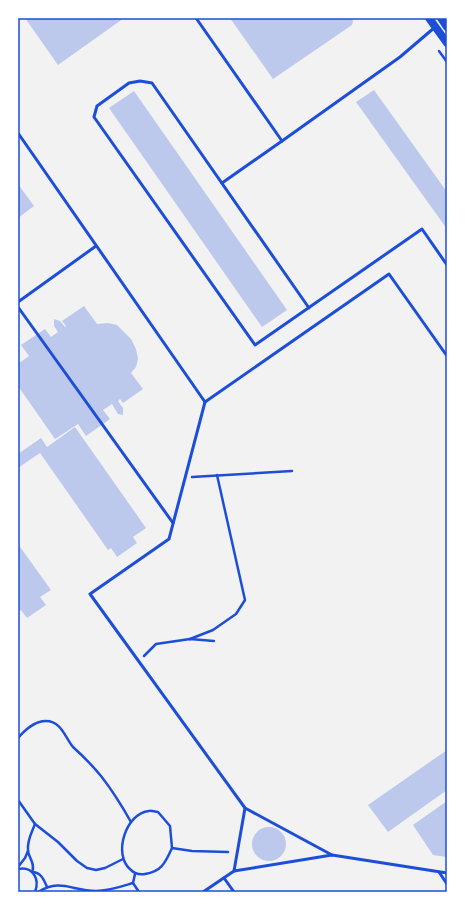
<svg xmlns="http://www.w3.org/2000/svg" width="465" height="910" font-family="Helvetica,sans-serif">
	<rect width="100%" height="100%" fill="#f2f2f2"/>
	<g fill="#bdc9ec">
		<path d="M25,18H124L58,65Z"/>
		<path d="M230,18H352L353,21L352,25L273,79Z"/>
		<path d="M374,90L447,192V229L356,102Z"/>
		<path d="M134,91L287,310L262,327L109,108Z"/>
		<path d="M18,184L34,206L18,218Z"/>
		<path d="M84,306L97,324L108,323L117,325L131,339L136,349L138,359L136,367L131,373L143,389L123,403L120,399L118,401L123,408V415L118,414L112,404L103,410L110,419L86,436L78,424L55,439L18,386V364L29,356L21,345L45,329L51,337L58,332L54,326V319L60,321L65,327L66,326L62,321Z"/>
		<path d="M75,427L146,528L133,537L137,543L117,557L111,548L108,550L40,453L18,468V454L41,438L47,447Z"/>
		<path d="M18,544L51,590L40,597L46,605L27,618L21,610L18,612Z"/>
		<path d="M447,750V790L388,832L368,805Z"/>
		<path d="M447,801V857L433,855L413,825Z"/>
		<circle cx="269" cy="844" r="17"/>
	</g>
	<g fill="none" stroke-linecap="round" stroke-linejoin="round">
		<g stroke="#1d4ed8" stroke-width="2.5">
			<path d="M439,51L447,62"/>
			<path d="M192,477L292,471"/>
			<path d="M190,639L213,630L236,614L245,600L217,475"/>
			<path d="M144,656L156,644L190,639L214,641"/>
			<path d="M18,738C25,730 34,721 46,721C61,721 65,737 73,747C83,756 92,765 101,776C112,790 122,806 131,822"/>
			<path d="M18,800L35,824L58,842L77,861L87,868L96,870L105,868L123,859"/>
			<path d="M35,824C32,832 27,840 28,850C28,857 36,864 32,872C41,872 44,880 47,887"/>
			<path d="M172,848L170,826L158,812C155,812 151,810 149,811C126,813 112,855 131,870C135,874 139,875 145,874C162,871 165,863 172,848L192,851L228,852"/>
			<path d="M18,867L25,858L28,851"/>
			<path d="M18,869C33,866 40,879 35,892"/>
			<path d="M135,874L133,883L139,892"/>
			<path d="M38,892C61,878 72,891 96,891C109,891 120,887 133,883"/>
		</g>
		<g stroke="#1d4ed8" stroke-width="3">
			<path d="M196,18L282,141L400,57L434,28"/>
			<path d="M18,133L205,402"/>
			<path d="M222,183L282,141"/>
			<path d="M18,302L96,246"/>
			<path d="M18,307L173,523"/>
			<path d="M309,308L152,83L140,81L129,83L97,106L94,117L255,345L422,229L447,265"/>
			<path d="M205,402L169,539L90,594L245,808L332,855"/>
			<path d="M205,402L389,274L447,356"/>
			<path d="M234,871L245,808"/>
			<path d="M439,872L447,884"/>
			<path d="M224,878L234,892"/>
			<path d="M203,892L234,871L332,855L447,873"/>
		</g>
		<g stroke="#1d4ed8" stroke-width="8">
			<path d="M429,18L447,43"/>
			<path d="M441,18L447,27"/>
		</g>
	</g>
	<rect width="465" height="910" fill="none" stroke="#ffffff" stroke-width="38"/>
	<rect x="19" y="19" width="427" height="872" fill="none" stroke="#1d4ed8" stroke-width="1.5"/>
</svg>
